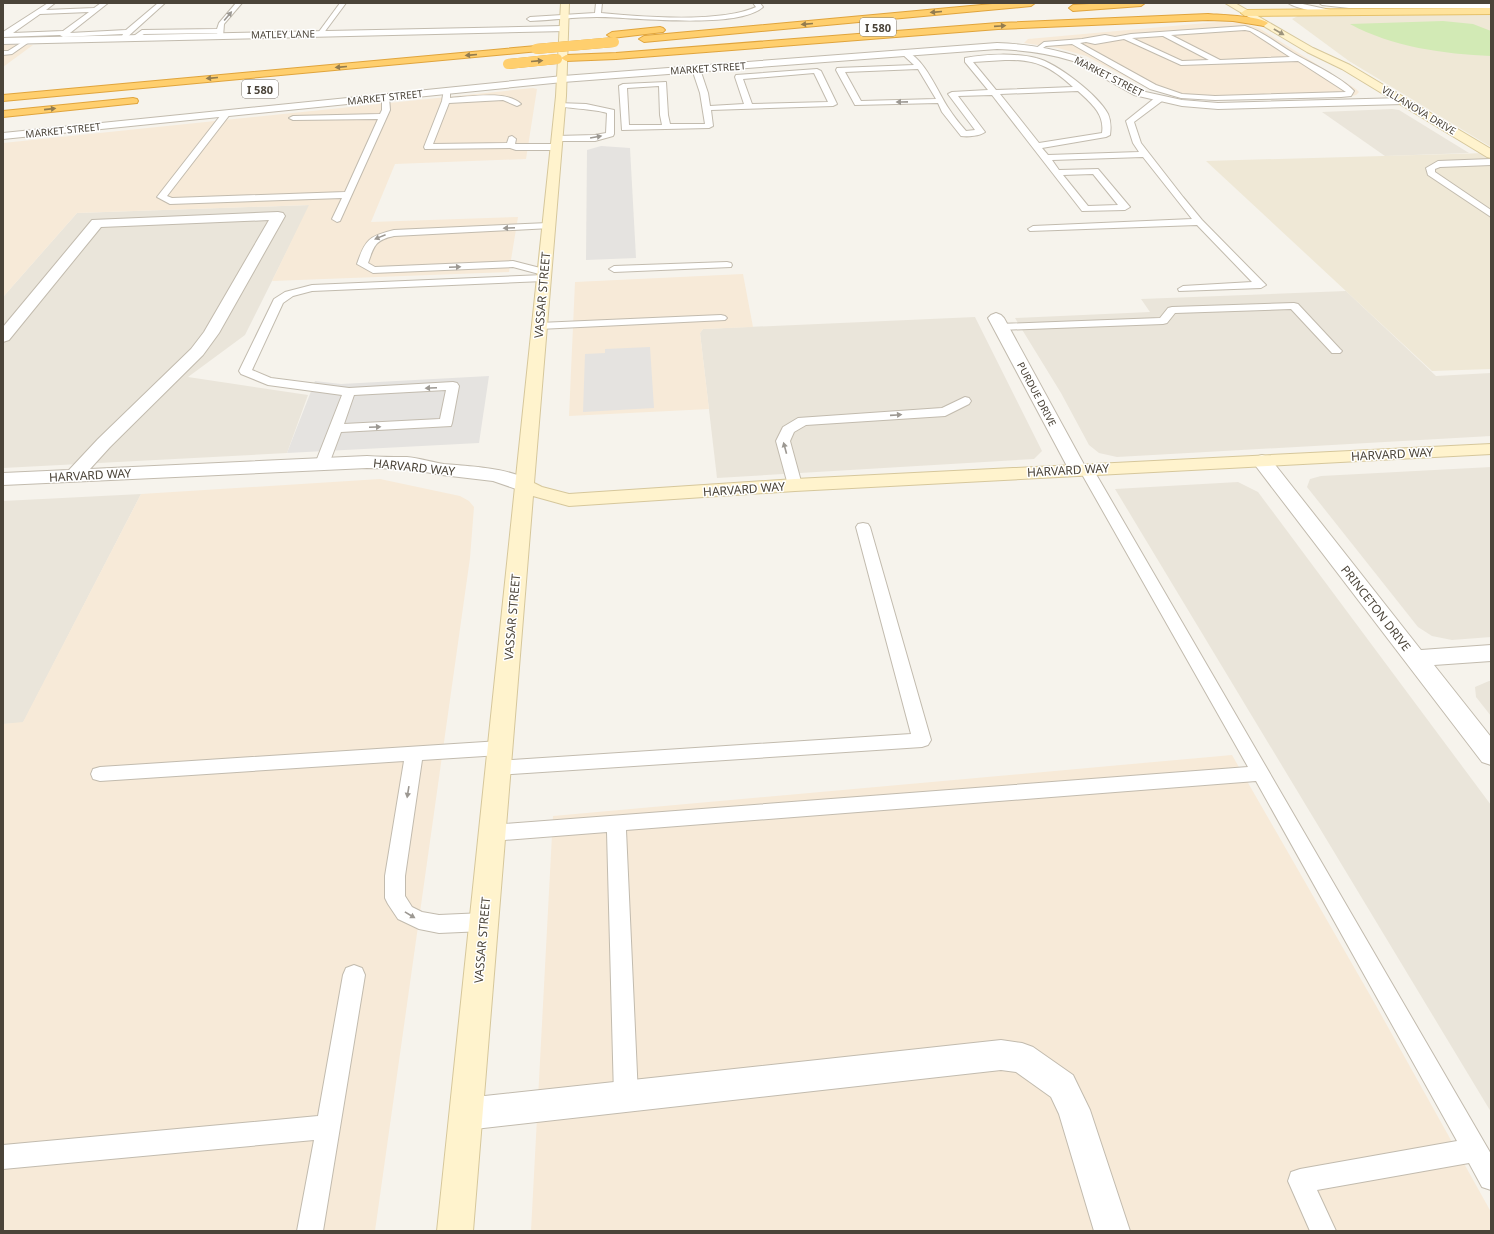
<svg xmlns="http://www.w3.org/2000/svg" width="1494" height="1234" font-family="'Noto Sans',sans-serif">
	<rect width="100%" height="100%" fill="#f6f3ec"/>
	<g fill="#eae5da">
		<path d="M1392,109L1399,110L1469,153L1385,156L1322,112Z"/>
		<path d="M310,205L245,335L188,377L308,395L287,453L3,468V297L77,213Z"/>
		<path d="M1346,291L1436,376L1491,373V436L1135,456L1117,457L1099,453L1089,445L1061,393L1015,318L1150,312L1141,299Z"/>
		<path d="M975,317L1042,451L1034,459L717,478L700,333L703,329Z"/>
		<path d="M1491,467V637L1452,640L1432,636L1418,627L1307,487L1310,479L1321,476Z"/>
		<path d="M1238,482L1258,492L1491,805V1112L1115,489Z"/>
		<path d="M141,494L23,723L3,724V501Z"/>
		<path d="M1489,681H1491V716L1476,697L1475,687Z"/>
	</g>
	<g fill="#f7ead8">
		<path d="M1217,22L1242,23L1259,28L1356,89L1359,92L1356,95L1348,97L1214,100L1185,98L1149,89L1086,56L1058,48L1024,43L1028,39Z"/>
		<path d="M3,45H33L3,67Z"/>
		<path d="M533,88L537,89L526,159L395,164L371,222L518,217L509,272L272,281L309,205L77,213L3,297V143Z"/>
		<path d="M743,274L753,327L703,329L700,333L709,409L569,416L575,282Z"/>
		<path d="M380,479L460,496L469,501L474,507L470,558L375,1231H3V724L23,722L141,494Z"/>
		<path d="M1232,755L1374,1002L1491,1212V1231H531L553,816Z"/>
	</g>
	<g fill="#efe8d6">
		<path d="M1311,15H1491V147L1349,61L1292,19L1298,16Z"/>
		<path d="M1486,153L1491,156V369L1432,371L1206,161Z"/>
	</g>
	<path fill="#d2eab5" d="M1443,21L1473,24L1491,31V56C1444,54 1392,47 1350,24Z"/>
	<g fill="#e5e3e0">
		<path d="M601,146L630,148L636,258L586,260L587,150Z"/>
		<path d="M650,347L654,408L583,412L585,354L605,353V349Z"/>
		<path d="M489,376L479,443L287,453L315,381L341,384Z"/>
	</g>
	<g fill="none" stroke-linecap="round" stroke-linejoin="round">
		<defs>
			<g id="lane">
				<path d="M48,3H55L46,10L94,8L101,3H108L70,33L126,30L158,3H165L124,40L121,38L123,34L63,37L60,35L3,37V32ZM89,12L63,31L13,33L40,14Z"/>
				<path d="M236,3H242L224,24L223,37H219L217,33L144,34L136,39L131,38L142,30L217,29L219,23Z"/>
				<path d="M340,3H346L323,34H319L318,33Z"/>
				<path d="M596,3H602L601,13C641,17 721,23 756,7L753,3H760L763,7C737,30 633,17 597,17C575,17 552,20 530,21L527,19L530,17L595,13Z"/>
				<path d="M1288,3H1298L1335,11C1328,16 1295,8 1288,3Z"/>
				<path d="M1319,3L1491,4V8H1349L1322,5Z"/>
				<path d="M1245,26C1263,31 1277,44 1293,53C1310,63 1341,77 1354,91L1351,96L1341,97L1215,100L1181,98L1150,89L1072,44L1046,46L1038,51L1035,49L1044,42L1082,39L1105,35L1115,37L1131,34ZM1245,30L1250,31L1290,57L1220,60L1171,35ZM1162,36H1163L1209,60L1182,61L1132,38ZM1124,39L1181,65L1298,61L1346,92L1215,96L1182,94L1156,85L1080,43L1086,42L1095,44Z"/>
				<path d="M27,39L32,40L12,54L3,55V51H8Z"/>
				<path d="M905,51C925,58 938,93 949,109C954,117 960,124 966,131L975,130L948,94L952,92L988,90L965,62V58C985,54 1017,53 1036,58C1057,63 1098,95 1108,114C1111,121 1111,128 1110,135L1106,137L1042,148L1048,155L1139,152L1133,143L1126,121L1156,97H1162V101L1134,122L1141,143L1183,197L1202,220L1266,285L1261,288L1179,291L1178,289L1183,286L1252,282L1197,225L1030,231L1028,229L1033,226L1192,219L1143,157L1052,160L1059,170L1098,169L1130,207L1125,210L1082,211L992,95L958,96L985,132C980,136 968,137 961,136L942,112L938,103L855,105L836,70L837,68L914,65L901,53ZM1005,60C1036,59 1051,67 1073,87L996,90L973,62ZM918,69L936,99L861,101L845,72ZM1078,91C1091,103 1105,114 1102,133L1039,143L1000,94ZM1093,174L1118,205L1088,206L1063,175Z"/>
				<path d="M693,67H699L700,69L708,93L710,106L744,104L735,77L736,75L817,69L821,71L837,104L833,106L711,110L713,126L709,128L622,130L619,86L623,84L666,82L668,115L670,124H705L700,93L692,69ZM814,73L828,102L752,104L743,79ZM659,86L660,115L662,125H629L627,88Z"/>
				<path d="M444,89H450V98C468,97 508,90 521,104L517,106L503,100L449,103L433,144L507,143L509,137L512,136L516,139L515,144H556L560,147L556,150H516L510,148L425,149L424,147L442,101Z"/>
				<path d="M382,95H385L389,97L390,110L340,221L337,222L332,219L342,198L170,204L157,197L224,111H227L231,113L167,196L172,198L345,192L378,119L293,120L289,118L293,116L380,114L382,110Z"/>
				<path d="M557,103L586,104L614,110V134L613,136L595,141H554L553,139L554,137L557,136L595,135L606,133L607,113C596,109 560,108 556,105Z"/>
				<path d="M1491,159V165L1440,167L1435,169V172L1491,210V217L1428,175L1426,168L1438,161Z"/>
				<path d="M548,223L553,226L551,228L394,236C375,240 374,246 368,263L375,267L513,261L548,270L549,272L545,275L549,278L544,281L312,291L293,296L283,303L252,370L271,378L349,388L453,382L457,383L459,386L452,423L451,426L341,432L329,464L327,467H317L315,464L342,395L268,385L241,374L239,371L274,299L285,292L312,285L543,275L513,267L373,273L357,264C365,240 369,236 394,230ZM446,390L440,419L344,424L354,395Z"/>
				<path d="M727,262L731,263L732,265L731,267L614,272L609,269L614,266Z"/>
				<path d="M1294,303L1298,304L1340,349L1342,351L1340,353H1332L1291,309L1175,313L1167,323L1163,324L1000,330L996,329L994,327L996,325L1000,324L1160,318L1168,308L1172,307Z"/>
				<path d="M721,315L725,316L727,318L725,320L539,329L535,328L533,326L535,324L539,323Z"/>
				<path d="M965,397L969,398L971,401L969,404L945,416L806,425L794,432L790,441L802,485L800,488L795,489L790,488L788,485L776,441L783,427L798,418L942,408Z"/>
				<path d="M1086,465L1091,466L1093,469L1491,1154V1190L1482,1187L1469,1163L1317,1190L1336,1231H1310L1288,1181L1291,1172L1300,1169L1457,1141L1256,781L626,830L638,1096L634,1104L626,1108L618,1104L614,1096L607,832L492,841L485,839L482,833L485,827L492,825L1248,767L1079,469L1081,466Z"/>
				<path d="M863,523L868,524L870,527L931,740L928,745L922,747L498,775L491,773L489,768L491,763L498,761L911,734L856,527L858,524Z"/>
				<path d="M500,741L506,743L509,748L506,753L500,755L422,760L405,876V896L412,907L422,912L439,915L484,913L491,916L494,922L491,928L484,931L439,933L419,929L398,919L388,904L385,898V876L404,761L100,781L93,779L91,774L93,769L100,767Z"/>
				<path d="M354,965L362,968L365,975L323,1231H297L314,1140L3,1169V1145L318,1116L343,975L346,968Z"/>
			</g>
			<g id="street">
				<path d="M563,26L566,27L568,29L566,31L3,44V38Z"/>
				<path d="M997,43C1025,44 1052,48 1079,57L1141,91L1182,100L1218,103L1404,98L1409,101L1404,104L1218,109L1182,106L1134,95L1073,61C1048,53 1023,50 997,49L563,82L3,139V133L563,76Z"/>
				<path d="M278,212L283,213L285,216L219,333L203,355L110,447L90,469L367,456C380,457 394,457 407,457C419,458 431,462 444,464C465,466 522,468 535,486L532,490L525,492L493,481L442,475L409,469L367,468L3,485V473L69,470L98,439L191,349L204,332L269,220L101,227L9,340L3,342V327L92,220Z"/>
				<path d="M996,313L1001,315L1004,318L1087,470L1085,474L1078,476L1071,474L1069,470L988,318L991,315Z"/>
				<path d="M1262,455L1269,457L1421,650L1491,645V661L1434,665L1491,737V765L1482,762L1255,465L1253,461L1255,457Z"/>
				<path d="M1001,1040L1022,1043L1033,1047L1073,1075L1090,1110L1130,1231H1094L1059,1114L1051,1097L1016,1072L1001,1070L466,1130L454,1126L450,1114L454,1102L466,1098Z"/>
			</g>
			<g id="secondary">
				<path d="M561,3H569L566,96L534,483L542,487L569,494L795,479L1491,444V454L795,491L569,506L533,496L473,1231H437L556,96Z"/>
				<path d="M1225,3H1235L1313,48L1350,65L1491,149V158L1487,157L1342,69L1307,52Z"/>
			</g>
			<path id="primary" d="M1491,8V14L1245,16L1241,13L1245,10Z"/>
			<g id="highway">
				<path d="M1003,3H1035L1031,6L644,42L639,39L644,36Z"/>
				<path d="M1106,3H1145L1141,6L1073,11L1069,8L1073,5Z"/>
				<path d="M1208,14C1220,15 1261,16 1268,23L1264,26L1233,21L1208,20L998,29L616,59L566,61L561,58L566,55L616,53L998,23Z"/>
				<path d="M660,27L663,28L665,30L663,32L612,38L607,35L612,32Z"/>
				<path d="M536,46L539,47L541,49L539,51L3,101V95Z"/>
				<path d="M133,98L137,99L138,101L137,103L3,117V111Z"/>
			</g>
		</defs>
		<use href="#lane" stroke="#c2bbae" stroke-width="2"/>
		<use href="#street" stroke="#c2bbae" stroke-width="2"/>
		<use href="#secondary" stroke="#d6c79b" stroke-width="2"/>
		<use href="#primary" stroke="#e6c16a" stroke-width="2"/>
		<use href="#highway" stroke="#e0a43c" stroke-width="2"/>
		<use href="#lane" fill="#fff" fill-rule="evenodd"/>
		<use href="#street" fill="#fff" fill-rule="evenodd"/>
		<use href="#secondary" fill="#fff3cd" fill-rule="evenodd"/>
		<use href="#primary" fill="#ffe39c" fill-rule="evenodd"/>
		<use href="#highway" fill="#ffcf6e" fill-rule="evenodd"/>
		<defs>
			<g id="highway-bridge">
				<path d="M536,49L614,42"/>
				<path d="M508,64L557,59"/>
			</g>
		</defs>
		<use href="#highway-bridge" stroke="#e0a43c" stroke-width="10" stroke-linecap="butt"/>
		<use href="#highway-bridge" stroke="#ffcf6e" stroke-width="10"/>
	</g>
	<defs><path id="oneway-solid" d="M-6-.8H1V-3.2L6.5 0L1 3.2V.8H-6Z"/></defs>
	<g fill="#937c4e">
		<use href="#oneway-solid" transform="translate(936 12) rotate(175)"/>
		<use href="#oneway-solid" transform="translate(807 24) rotate(175)"/>
		<use href="#oneway-solid" transform="translate(1000 26) rotate(-4)"/>
		<use href="#oneway-solid" transform="translate(471 55) rotate(175)"/>
		<use href="#oneway-solid" transform="translate(537 61) rotate(-5)"/>
		<use href="#oneway-solid" transform="translate(341 67) rotate(175)"/>
		<use href="#oneway-solid" transform="translate(212 78) rotate(175)"/>
		<use href="#oneway-solid" transform="translate(50 109) rotate(-6)"/>
	</g>
	<g fill="#9c9892">
		<use href="#oneway-solid" transform="translate(228 16) rotate(-50)"/>
		<use href="#oneway-solid" transform="translate(902 102) rotate(179)"/>
		<use href="#oneway-solid" transform="translate(596 137) rotate(-10)"/>
		<use href="#oneway-solid" transform="translate(509 228) rotate(178)"/>
		<use href="#oneway-solid" transform="translate(380 237) rotate(158)"/>
		<use href="#oneway-solid" transform="translate(455 267) rotate(-2)"/>
		<use href="#oneway-solid" transform="translate(431 388) rotate(177)"/>
		<use href="#oneway-solid" transform="translate(896 415) rotate(-4)"/>
		<use href="#oneway-solid" transform="translate(375 427) rotate(-3)"/>
		<use href="#oneway-solid" transform="translate(785 448) rotate(-105)"/>
		<use href="#oneway-solid" transform="translate(408 792) rotate(99)"/>
		<use href="#oneway-solid" transform="translate(410 915) rotate(31)"/>
	</g>
	<use fill="#9c937c" href="#oneway-solid" transform="translate(1279 32) rotate(30)"/>
	<g text-anchor="middle" dominant-baseline="central" stroke-width="3" stroke-linejoin="round" paint-order="stroke">
		<g font-size="10" fill="#4b4439" stroke="#fff">
			<text transform="translate(283 34) rotate(-1)">MATLEY LANE</text>
			<text transform="translate(708 68) rotate(-4)">MARKET STREET</text>
			<text transform="translate(1109 76) rotate(27)">MARKET STREET</text>
			<text transform="translate(385 97) rotate(-6)">MARKET STREET</text>
			<text transform="translate(1419 110) rotate(31)">VILLANOVA DRIVE</text>
			<text transform="translate(63 130) rotate(-6)">MARKET STREET</text>
			<text transform="translate(1037 394) rotate(62)">PURDUE DRIVE</text>
		</g>
		<g fill="#fff" stroke="#817c74" stroke-width="1">
			<rect x="860" y="18" width="36" height="18" rx="3"/>
			<rect x="242" y="80" width="36" height="18" rx="3"/>
		</g>
		<g font-size="11" font-weight="bold" fill="#4b4439">
			<text x="878" y="27">I 580</text>
			<text x="260" y="89">I 580</text>
		</g>
		<g font-size="12" fill="#4b4439" stroke="#fff">
			<text transform="translate(542 295) rotate(-85)">VASSAR STREET</text>
			<text transform="translate(1392 454) rotate(-3)">HARVARD WAY</text>
			<text transform="translate(414 467) rotate(6)">HARVARD WAY</text>
			<text transform="translate(1068 470) rotate(-3)">HARVARD WAY</text>
			<text transform="translate(90 475) rotate(-3)">HARVARD WAY</text>
			<text transform="translate(744 489) rotate(-4)">HARVARD WAY</text>
			<text transform="translate(1376 608) rotate(52)">PRINCETON DRIVE</text>
			<text transform="translate(512 617) rotate(-85)">VASSAR STREET</text>
			<text transform="translate(482 940) rotate(-85)">VASSAR STREET</text>
		</g>
	</g>
	<rect width="1494" height="1234" fill="none" stroke="#4b4439" stroke-width="8"/>
</svg>
